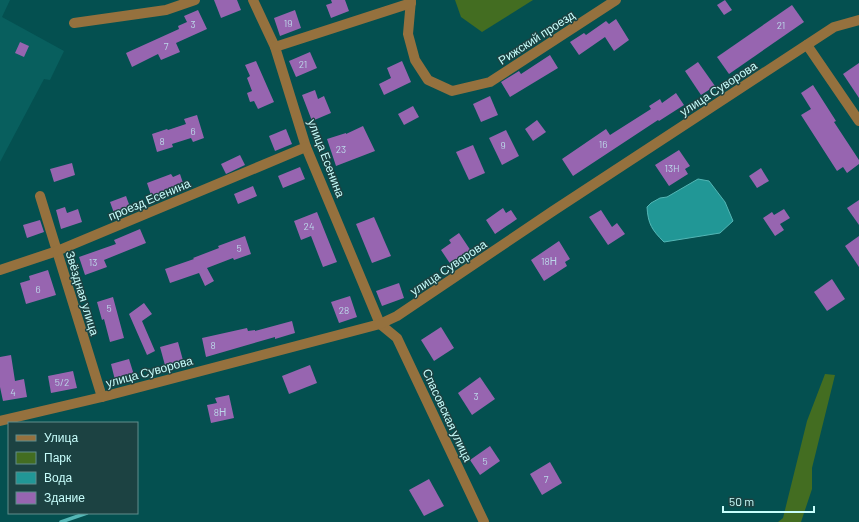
<svg xmlns="http://www.w3.org/2000/svg" width="859" height="522" font-family="Barlow,sans-serif">
	<rect width="100%" height="100%" fill="#045050"/>
	<path fill="#085f5e" d="M0,0H10L2,17L64,51L50,80L44,79L0,162Z"/>
	<g fill="#436d21">
		<path d="M455,0H533L482,32L461,17Z"/>
		<path d="M825,374L835,375L812,468V489L801,522H778L783,518L807,421Z"/>
	</g>
	<path fill="#219796" stroke="#53b6b5" d="M698,179L709,181L725,202L733,221L720,233L664,242C652,230 648,224 647,207L651,203L660,198L667,197Z"/>
	<g fill="none" stroke-linecap="round" stroke-linejoin="round">
		<path stroke="#53b6b5" stroke-width="3.5" d="M61,522L87,513"/>
	</g>
	<g fill="#9765b0">
		<path d="M214,0H237L241,10L221,18Z"/>
		<path d="M331,0H345L349,11L331,18L326,5L332,3Z"/>
		<path d="M725,0L732,10L724,15L717,5Z"/>
		<path d="M792,5L804,22L729,74L717,57Z"/>
		<path d="M198,10L207,29L176,43L180,52L161,60L158,54L132,67L126,53L179,29L178,26L187,22L184,16Z"/>
		<path d="M295,10L301,28L280,36L274,18Z"/>
		<path d="M616,19L629,40L614,51L605,37L579,55L570,42L584,33L586,35L606,21L609,24Z"/>
		<path d="M20,42L29,46L24,57L15,53Z"/>
		<path d="M310,52L317,68L296,77L289,61Z"/>
		<path d="M550,55L558,68L510,97L501,82L519,71L521,74Z"/>
		<path d="M256,61L274,102L258,109L254,101L250,102L247,93L252,91L247,78L250,76L245,65Z"/>
		<path d="M402,61L411,82L384,95L379,84L391,78L387,68Z"/>
		<path d="M698,62L715,86L701,95L685,71Z"/>
		<path d="M859,63V98L843,74Z"/>
		<path d="M813,85L836,121L834,122L859,160V164L847,173L843,167L837,171L801,115L811,109L801,93Z"/>
		<path d="M315,90L318,99L324,96L331,113L312,121L302,95Z"/>
		<path d="M676,93L684,105L659,121L658,120L573,176L562,159L606,129L610,135L651,109L649,106L660,99L662,103Z"/>
		<path d="M490,96L498,115L481,122L473,104Z"/>
		<path d="M413,106L419,117L404,125L398,114Z"/>
		<path d="M197,115L204,138L193,142L191,138L172,144L173,147L157,152L152,134L167,129L168,130L186,124L184,119Z"/>
		<path d="M537,120L546,132L533,141L525,129Z"/>
		<path d="M363,126L375,151L336,166L327,139L346,133V134Z"/>
		<path d="M286,129L292,144L275,151L269,136Z"/>
		<path d="M506,130L519,156L502,165L489,138Z"/>
		<path d="M473,145L485,173L469,180L456,152Z"/>
		<path d="M679,150L690,166L685,169L688,174L669,186L655,165Z"/>
		<path d="M240,155L245,165L226,174L221,164Z"/>
		<path d="M72,163L75,175L54,182L50,169Z"/>
		<path d="M300,167L305,179L283,188L278,176Z"/>
		<path d="M761,168L769,181L757,188L749,176Z"/>
		<path d="M171,174L173,177L180,174L185,189L153,201L147,183Z"/>
		<path d="M253,186L257,196L238,204L234,194Z"/>
		<path d="M126,196L130,207L114,213L110,202Z"/>
		<path d="M859,200V225L847,208Z"/>
		<path d="M65,207L67,213L78,209L82,222L61,229L56,210Z"/>
		<path d="M503,208L506,213L511,210L517,219L495,234L486,220Z"/>
		<path d="M784,209L790,218L780,224L784,230L775,236L763,218L772,212L774,215Z"/>
		<path d="M601,210L612,227L617,223L625,234L608,245L589,217Z"/>
		<path d="M317,212L337,262L323,267L311,236L301,240L294,221Z"/>
		<path d="M374,217L391,256L372,263L356,224Z"/>
		<path d="M40,220L44,232L27,238L23,225Z"/>
		<path d="M140,229L146,243L104,260L107,267L85,275L79,257L116,244L114,240Z"/>
		<path d="M459,233L471,251L451,265L441,250L451,243L449,240Z"/>
		<path d="M245,236L251,254L234,260L233,258L207,268L214,281L205,286L199,273L170,283L165,269L194,259L193,258L219,248L218,246Z"/>
		<path d="M859,236V267L845,246Z"/>
		<path d="M559,241L570,259L565,262L567,266L544,281L531,260Z"/>
		<path d="M48,270L56,295L26,304L20,283L30,280L29,276Z"/>
		<path d="M832,279L845,299L827,311L814,292Z"/>
		<path d="M399,283L404,298L382,306L376,291Z"/>
		<path d="M350,296L357,317L339,323L331,302Z"/>
		<path d="M113,297L124,338L110,342L104,319L102,320L97,302Z"/>
		<path d="M144,303L152,314L142,321L155,351L147,355L129,314Z"/>
		<path d="M292,321L295,333L275,339V337L206,357L202,338L247,328L248,331L255,330V331Z"/>
		<path d="M441,327L454,348L434,361L421,340Z"/>
		<path d="M178,342L184,364L166,369L160,347Z"/>
		<path d="M11,355L15,381L24,379L27,397L3,401L0,387V357Z"/>
		<path d="M129,359L134,375L115,380L111,364Z"/>
		<path d="M310,365L317,383L289,394L282,376Z"/>
		<path d="M73,371L77,388L51,393L48,376Z"/>
		<path d="M480,377L495,399L472,415L458,393Z"/>
		<path d="M229,395L234,418L211,423L207,405L217,403L215,398Z"/>
		<path d="M490,446L500,461L480,475L470,460Z"/>
		<path d="M550,462L562,483L542,495L530,474Z"/>
		<path d="M429,479L444,506L424,516L409,490Z"/>
	</g>
	<g fill="none" stroke-linecap="round" stroke-linejoin="round">
		<g stroke="#95713e" stroke-width="10">
			<path d="M253,0L275,47L306,147L380,324L397,338L484,522"/>
			<path d="M411,0L408,34L415,60L428,80L452,91L490,82L616,0"/>
			<path d="M74,23L166,10L195,0"/>
			<path d="M807,45L859,121"/>
			<path d="M275,47L411,3"/>
			<path d="M40,196L102,397"/>
			<path d="M0,270L57,251L306,147"/>
			<path d="M0,421L102,397L380,324L397,316L553,211L834,27L859,20"/>
		</g>
	</g>
	<g text-anchor="middle" dominant-baseline="central" stroke-width="3" stroke-linejoin="round" paint-order="stroke">
		<g font-size="10" fill="#bcd8e9">
			<text x="288" y="23">19</text>
			<text x="193" y="24">3</text>
			<text x="781" y="25">21</text>
			<text x="166" y="46">7</text>
			<text x="303" y="64">21</text>
			<text x="193" y="131">6</text>
			<text x="162" y="141">8</text>
			<text x="603" y="144">16</text>
			<text x="503" y="145">9</text>
			<text x="341" y="149">23</text>
			<text x="672" y="168">13H</text>
			<text x="309" y="226">24</text>
			<text x="239" y="248">5</text>
			<text x="549" y="261">18Н</text>
			<text x="93" y="262">13</text>
			<text x="38" y="289">6</text>
			<text x="109" y="308">5</text>
			<text x="344" y="310">28</text>
			<text x="213" y="345">8</text>
			<text x="62" y="382">5/2</text>
			<text x="13" y="392">4</text>
			<text x="476" y="396">3</text>
			<text x="220" y="412">8Н</text>
			<text x="485" y="461">5</text>
			<text x="546" y="479">7</text>
		</g>
		<g font-size="12" fill="#c8fefc" stroke="#1c4242">
			<text transform="translate(536 37) rotate(-33)">Рижский проезд</text>
			<text transform="translate(718 88) rotate(-33)">улица Суворова</text>
			<text transform="translate(327 158) rotate(69)">улица Есенина</text>
			<text transform="translate(149 199) rotate(-23)">проезд Есенина</text>
			<text transform="translate(448 267) rotate(-34)">улица Суворова</text>
			<text transform="translate(83 293) rotate(73)">Звёздная улица</text>
			<text transform="translate(149 371) rotate(-15)">улица Суворова</text>
			<text transform="translate(448 415) rotate(65)">Спасовская улица</text>
		</g>
	</g>
	<rect x="8" y="422" width="130" height="92" fill="#1c4242" stroke="#618d8c"/>
	<rect x="16" y="435" width="20" height="6" fill="#95713e" stroke="#618d8c"/>
	<text x="44" y="442" font-size="12" fill="#c8fefc">Улица</text>
	<rect x="16" y="452" width="20" height="12" fill="#436d21" stroke="#618d8c"/>
	<text x="44" y="462" font-size="12" fill="#c8fefc">Парк</text>
	<rect x="16" y="472" width="20" height="12" fill="#219796" stroke="#618d8c"/>
	<text x="44" y="482" font-size="12" fill="#c8fefc">Вода</text>
	<rect x="16" y="492" width="20" height="12" fill="#9765b0" stroke="#618d8c"/>
	<text x="44" y="502" font-size="12" fill="#c8fefc">Здание</text>
	<path d="M723 506v6h91v-6" fill="none" stroke="#c8fefc" stroke-width="2"/>
	<text x="729" y="506" font-size="12" fill="#c8fefc" stroke="#1c4242" stroke-width="3" paint-order="stroke">50 m</text>
</svg>
